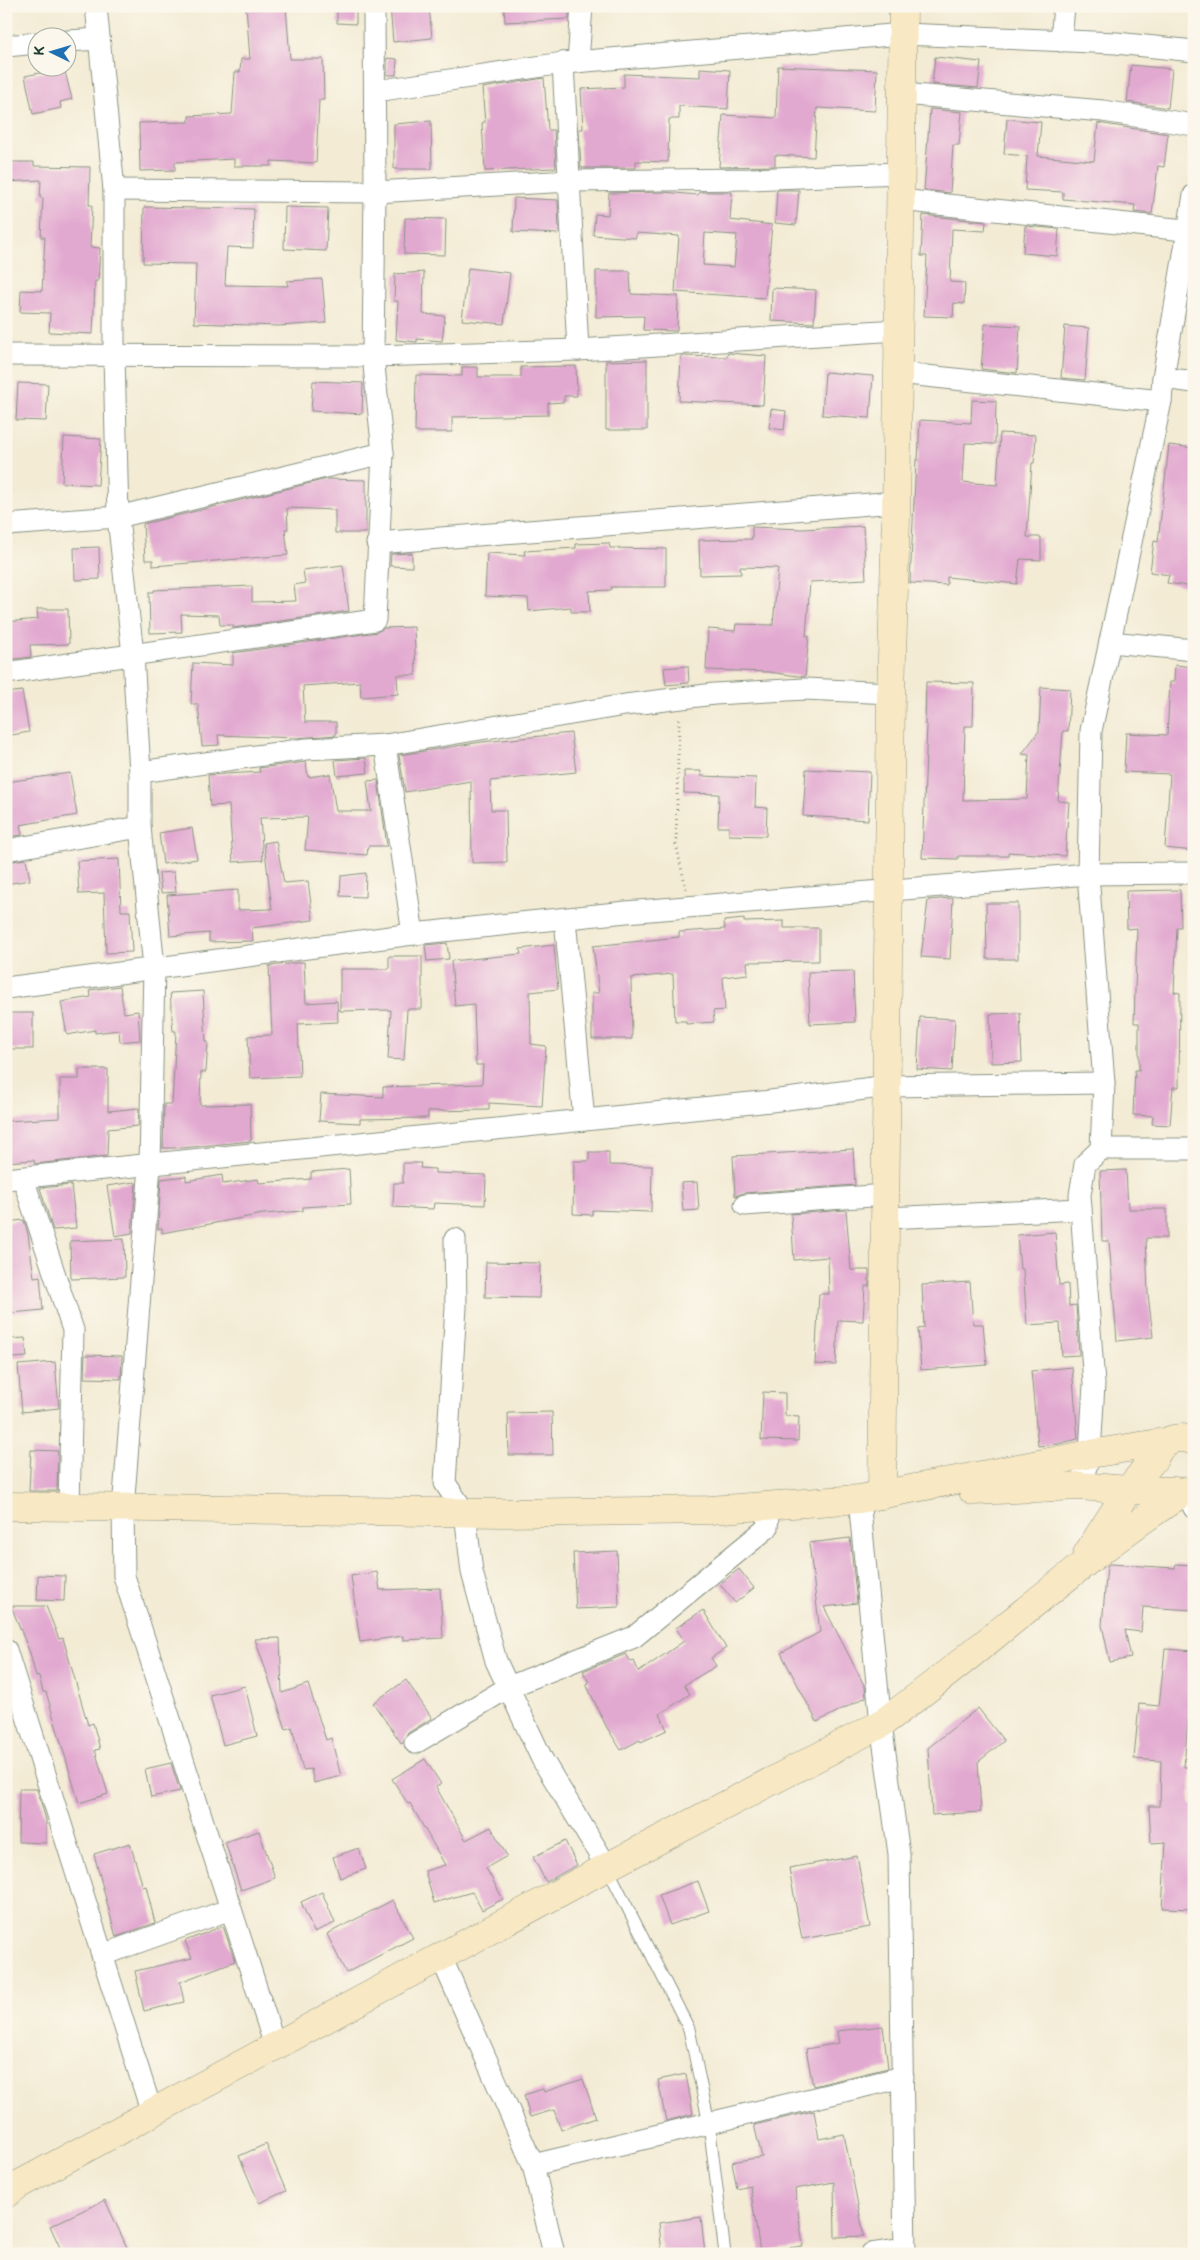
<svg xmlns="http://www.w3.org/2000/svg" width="1200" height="2260" font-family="'Balsamiq Sans',sans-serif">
	<rect width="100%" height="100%" fill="#fbf7ec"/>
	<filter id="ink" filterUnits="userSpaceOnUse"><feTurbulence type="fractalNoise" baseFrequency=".02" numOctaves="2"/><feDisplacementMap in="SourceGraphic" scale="10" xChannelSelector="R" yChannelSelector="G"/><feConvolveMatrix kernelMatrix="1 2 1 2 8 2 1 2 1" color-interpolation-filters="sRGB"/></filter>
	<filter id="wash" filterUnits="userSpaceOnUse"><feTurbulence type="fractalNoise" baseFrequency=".0096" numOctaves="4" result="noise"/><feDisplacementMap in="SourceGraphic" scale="20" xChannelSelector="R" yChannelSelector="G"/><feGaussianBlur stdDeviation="1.12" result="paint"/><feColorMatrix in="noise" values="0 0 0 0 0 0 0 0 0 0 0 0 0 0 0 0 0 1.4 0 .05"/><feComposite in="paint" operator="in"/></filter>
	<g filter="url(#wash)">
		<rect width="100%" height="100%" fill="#f3ebd4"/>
		<g id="blocks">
			<g fill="#e2a9d0" fill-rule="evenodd">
				<path d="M246,6H286L290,59H323L324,100H319L316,163L271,161V166H234V159L175,162V170L140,171L139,123L189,122V116L232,114L235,72H240L241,59H250Z"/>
				<path d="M337,6H356V24L337,23Z"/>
				<path d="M390,6H429L432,38L393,42Z"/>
				<path d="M504,6H569V19L505,22Z"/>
				<path d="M935,57L981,62L978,88L932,84Z"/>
				<path d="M387,58L397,59L396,75H387Z"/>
				<path d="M1131,65L1172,69L1168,108L1127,102Z"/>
				<path d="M778,66L877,70L875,111L817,108L814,157L775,155V166L719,167L723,115L776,118Z"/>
				<path d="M64,68L72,99L60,102L61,108L33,114L25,76Z"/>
				<path d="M700,68L730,70L728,109L679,106V119H669L668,162L636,161V168H581L579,129H583L581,89L624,87V74L700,77Z"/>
				<path d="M544,78L548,130H554L556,168L485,171L482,123L485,122L482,88Z"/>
				<path d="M930,109L962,112L959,145H953L950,193L924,190Z"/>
				<path d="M1007,119L1041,122L1038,156L1094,161L1098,123L1168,134L1164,167L1158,166L1152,214L1134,212L1135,205L1063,199V192L1025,190L1027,156L1004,154Z"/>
				<path d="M431,121L432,169H394V124Z"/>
				<path d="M6,162H34V166L90,167L89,205H92L90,247L100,248L98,281H95L93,334L49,332L50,313L20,312L21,290L42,291L45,237H41L43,198H40L41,180L6,182Z"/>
				<path d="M777,190H799L796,225L775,223Z"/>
				<path d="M663,192L698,195L699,192H732L730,220L772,225L765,298L675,292L679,236L636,233V238L593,235L595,214L608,215L609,193ZM705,233L737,235L734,267L703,265Z"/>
				<path d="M514,198L558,200L559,234L513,232Z"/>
				<path d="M144,207L254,209L253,248L227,247L225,285L288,286L287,281L322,279L326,323L278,326L194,323L196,264L143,263Z"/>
				<path d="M285,207L328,208L326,251L284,249Z"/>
				<path d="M923,215L986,222L985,231L952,229L950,282L965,283L964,304L954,303L953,317L924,316L927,256H921Z"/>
				<path d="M405,218L446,219L445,255L404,254Z"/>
				<path d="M1025,226L1059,229L1057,256L1023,253Z"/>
				<path d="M468,268L510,273L504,324L462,320Z"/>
				<path d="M596,271H630L631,294L678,296L677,331L643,330L644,316L596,317Z"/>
				<path d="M424,272L423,314L445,316L442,341L417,339V342L396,340L398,301H394L395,274Z"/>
				<path d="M772,288L816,290L814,323L771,321Z"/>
				<path d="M985,324L1020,326L1017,373L981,369Z"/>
				<path d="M1065,326L1089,328L1085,380L1061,378Z"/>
				<path d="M728,353L766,356L763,405L679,401L681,356L727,357Z"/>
				<path d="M647,360V430H606V361Z"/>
				<path d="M576,366L577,396H564V402L548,403V415L452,417V432H415L416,375L462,376V367H478V377H521V367Z"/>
				<path d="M825,372L873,376L870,418L822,415Z"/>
				<path d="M313,381L363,383L362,414L311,411Z"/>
				<path d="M18,383L48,384L46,421L16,420Z"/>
				<path d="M972,400L996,401L995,444L965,443L963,482L997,485L1000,433L1036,435L1034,463H1032L1027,537H1041V560L1020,559L1017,584L947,577V585L910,583L916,460H918L920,420L971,423Z"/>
				<path d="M771,409L786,411L784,430L769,428Z"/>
				<path d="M64,437L101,439L98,485L62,483Z"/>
				<path d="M1169,445L1194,448V587L1167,583L1169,575L1150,572L1154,541L1158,542Z"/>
				<path d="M327,479L366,480V533H335V510L287,508L288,529H285L288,555L153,566V560H145L143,524Z"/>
				<path d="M863,526L866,579L810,582L806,636H809L805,677L769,672L706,670L708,629L735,631L736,624L773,625L778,568L740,567L741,574L700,575L699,540L752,539V527L802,529Z"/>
				<path d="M609,543L610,548L666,549V587H611V590L589,591L590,612H571V607L529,611L528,598L485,596L487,553L525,555L524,551L576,548V544Z"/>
				<path d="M99,547L100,579L75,580L74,548Z"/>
				<path d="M412,553V567L390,566L391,554Z"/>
				<path d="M343,565L349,611L233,628V625H220L219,615L181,614L182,632L150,633L149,592H154V590L252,586V602L296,601L294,585L305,583L303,570Z"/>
				<path d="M37,609H68L69,644L30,645L31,657L6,660V622L38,619Z"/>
				<path d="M414,627L416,675H397L398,694L361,697L360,682L303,686L305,722H336V735L297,738L218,735L219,745L202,746L198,704H191L193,663L233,665V653L377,632L384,628Z"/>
				<path d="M1175,665L1194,667V851L1165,848L1170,774L1124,772L1126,733L1167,735L1170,682H1174Z"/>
				<path d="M688,666L689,683L666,685L664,668Z"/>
				<path d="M926,682L974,683L973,726H965L963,800L1027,799L1029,755L1022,754L1039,731L1041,687L1070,689L1068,731H1063L1058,801L1069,802L1065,856L1008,852V856H958V859L922,858L927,725H925Z"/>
				<path d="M22,691L29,732L6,736V693Z"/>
				<path d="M571,733L576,772L490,781L491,810H506L507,862L472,863L471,781L405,792L399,755L482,742Z"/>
				<path d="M366,758L368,773L337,776L335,760Z"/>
				<path d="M306,762L308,777L330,774L336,811H371L367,781L378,780L387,846H368L367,855L305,850L308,817L260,818L263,860L233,862L229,805L210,806L208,775L260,772L259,768Z"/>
				<path d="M806,769L870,772L868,820L803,816Z"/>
				<path d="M684,771H701V776L756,778L755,807L767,808L766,836L729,835V827H718L719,794L684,793Z"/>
				<path d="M70,773L77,815L20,825L22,835L6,837V782Z"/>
				<path d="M192,828L197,859L163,864L159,833Z"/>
				<path d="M276,841L284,883L308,881L313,920L252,928L253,941L209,942V933L170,936L167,895L238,890V910L272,909L264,843Z"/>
				<path d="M26,859L30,880L6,884V862Z"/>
				<path d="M119,859L121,911H130L132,952L106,953L104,893L79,894L77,861Z"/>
				<path d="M174,872L176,892L161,893L159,873Z"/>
				<path d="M366,873L365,897L340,896L341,876Z"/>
				<path d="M1180,890L1181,927H1177L1174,992L1180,993L1179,1087H1173L1170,1125L1152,1124L1153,1116L1133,1115L1135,1070H1139V1023H1134L1137,928L1127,929L1126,891Z"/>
				<path d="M953,898L950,959L921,957L928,900Z"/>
				<path d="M986,903H1018V959H987Z"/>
				<path d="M744,919V922L784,921V928H819V961L747,962L748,974L723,977L725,1010L713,1011L714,1022L686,1024V1021H675L673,974L631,978L632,1039H592V993H599L593,946L679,937V932L725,929L724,921Z"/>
				<path d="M447,943L449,959L427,961L425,945Z"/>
				<path d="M554,945L558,989L530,992L531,1044L546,1046L542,1106L489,1103V1110L428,1111V1118L360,1119V1123L319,1121L321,1094L383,1097V1087L482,1084L483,1065H476L474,1004L455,1006L451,961L521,954L520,949Z"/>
				<path d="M389,956H422V1009H407L404,1060L388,1059L391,1010L340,1011V969H389Z"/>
				<path d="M304,962L306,1003L337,1001L338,1022L298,1024L300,1076L250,1078L248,1036L272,1035L269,966Z"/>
				<path d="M853,971L855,1022L810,1024L808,972Z"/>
				<path d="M120,986L124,1013L138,1011L140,1040L120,1042L119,1030L95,1033V1030L67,1035L61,1002L91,997L90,990Z"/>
				<path d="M203,991L206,1042H208L206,1072H201L200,1105L250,1104L251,1141L182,1148H163L164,1104H172L176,1031H173L170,993Z"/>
				<rect x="6" y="1013" width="27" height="36"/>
				<path d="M1020,1013L1022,1062L991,1063L990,1014Z"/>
				<path d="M920,1017L955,1019L952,1071L917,1069Z"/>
				<path d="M79,1069H108V1111L139,1108L138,1126L108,1129L107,1156L35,1164L34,1160L6,1162V1121L60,1118V1079H79Z"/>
				<path d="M853,1149L855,1185L744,1193L735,1196L733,1156Z"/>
				<path d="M589,1152H609V1165L652,1166L651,1212L592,1210V1215L573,1214L574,1161H589Z"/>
				<path d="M403,1163H421L420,1168L435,1169V1173L486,1175L485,1205L434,1203L433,1209L393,1207L394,1183H403Z"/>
				<path d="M349,1169L351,1204L303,1207V1211L263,1214L162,1233V1228L158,1229L161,1179L186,1176V1181L222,1175L223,1184L258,1179L259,1183L311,1179V1172Z"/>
				<path d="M1126,1170L1128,1209H1167V1238H1146L1148,1294L1153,1337L1117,1341L1109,1241H1102L1100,1171Z"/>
				<path d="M134,1182L136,1183L132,1233L115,1236L107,1186Z"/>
				<path d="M697,1182L699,1210L683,1211L681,1183Z"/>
				<path d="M71,1185L76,1228L53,1230L40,1188Z"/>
				<path d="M846,1210L851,1270H869V1286H865L863,1321L838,1320L836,1365L815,1364L819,1294H829L828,1257L794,1260L791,1214Z"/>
				<path d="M24,1220L28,1234L34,1277L40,1276L43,1310L11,1313L6,1266V1222Z"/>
				<path d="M1055,1232L1059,1285L1068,1284L1069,1306L1076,1305L1079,1355L1062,1356L1060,1323L1027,1325L1023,1269H1020L1017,1235Z"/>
				<path d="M124,1239L125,1277L71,1279L70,1241Z"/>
				<path d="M486,1262L540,1263L539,1298L485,1297Z"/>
				<path d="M970,1282L973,1324H983L987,1365L921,1370L918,1329L924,1328L922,1285Z"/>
				<path d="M25,1338L27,1357L12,1358L10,1339Z"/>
				<path d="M85,1355L122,1356L121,1379L84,1378Z"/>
				<path d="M55,1362L59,1408L22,1412L18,1365Z"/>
				<path d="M1072,1367L1078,1439L1058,1444L1038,1446L1031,1371Z"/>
				<path d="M763,1392L785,1393V1416L799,1417L798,1441L761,1440Z"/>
				<path d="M552,1412L553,1455H509L508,1413Z"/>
				<path d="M31,1450L58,1451L57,1491H29Z"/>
				<path d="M850,1538L857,1603L824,1607L865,1687L866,1697L817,1722L781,1653L820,1632L809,1543Z"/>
				<path d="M617,1551L619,1607L576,1609L573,1553Z"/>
				<path d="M1110,1564L1175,1568L1176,1564L1194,1565V1610L1143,1607L1141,1632L1125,1630L1131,1658L1110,1662L1102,1625L1107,1566Z"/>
				<path d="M739,1569L754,1588L735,1603L720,1584Z"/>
				<path d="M377,1572L380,1590L440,1588L443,1638L403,1640V1636L360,1642L351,1576Z"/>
				<path d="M38,1575L65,1576L64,1601L37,1600Z"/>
				<path d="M11,1606H46L59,1639L63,1638L88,1725L93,1723L100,1749L95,1750L108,1794L79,1803L46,1692H43L39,1676L36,1677L30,1653Z"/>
				<path d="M703,1610L726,1648L711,1658L716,1666L684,1685L690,1694L660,1714L667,1730L641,1742L640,1740L621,1750L606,1726L586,1684L589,1683L583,1671L626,1654L631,1662L634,1661L639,1672L684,1641L676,1628Z"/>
				<path d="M280,1638L282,1693L308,1684L326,1740L331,1738L341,1776L314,1783L311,1769L303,1770L292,1727L286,1729L255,1639Z"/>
				<path d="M1165,1649L1194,1651L1184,1767H1191L1190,1805H1194V1909L1162,1908L1166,1842L1151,1843L1149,1806H1160L1161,1761L1134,1759L1139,1704L1159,1706Z"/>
				<path d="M406,1680L432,1718L408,1733L402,1744L373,1703Z"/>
				<path d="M245,1686L257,1736L223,1745L210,1695Z"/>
				<path d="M978,1708L1004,1741L978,1762L981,1812L932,1815L928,1748Z"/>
				<path d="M425,1759L441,1784L436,1787L466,1840L491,1827L507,1856L486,1868L503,1899L482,1910L472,1892L434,1903L425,1871L445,1865L410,1803L408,1804L392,1779Z"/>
				<path d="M171,1763L180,1791L151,1797L145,1769Z"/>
				<path d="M19,1789H37L46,1820V1843L18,1842Z"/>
				<path d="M259,1831L275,1878L241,1890L225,1842Z"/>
				<path d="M565,1841L577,1865L546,1882L533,1857Z"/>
				<path d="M130,1843L143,1887L146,1886L155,1923L116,1937L94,1854Z"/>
				<path d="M359,1848L366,1869L340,1878L333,1857Z"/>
				<path d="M857,1856L870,1927L802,1939L789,1868Z"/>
				<path d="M698,1881L709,1911L670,1925L659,1895Z"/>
				<path d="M322,1892L335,1923L314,1932L301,1902Z"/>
				<path d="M393,1900L413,1938L346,1973L327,1934Z"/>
				<path d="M223,1926L235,1961L180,1982L184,2002L144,2011L135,1971L192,1958L185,1941Z"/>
				<path d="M883,2026L888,2068L813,2086L806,2049L839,2043L837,2031Z"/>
				<path d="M686,2074L693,2114L666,2121L658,2080Z"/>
				<path d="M583,2079L596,2118L561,2130L554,2110L530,2117L524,2095L543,2089L544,2092Z"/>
				<path d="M814,2111L819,2139L844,2134L864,2236L835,2237L834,2182L795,2189L803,2246L760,2252L750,2186L737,2189L732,2162L762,2157L754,2125Z"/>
				<path d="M266,2144L286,2191L259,2203L239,2156Z"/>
				<path d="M105,2200L130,2254H63L50,2226Z"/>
				<path d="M701,2217L705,2254H662L659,2223Z"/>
			</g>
		</g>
	</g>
	<g filter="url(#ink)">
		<use href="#blocks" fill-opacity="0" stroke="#899484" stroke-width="1"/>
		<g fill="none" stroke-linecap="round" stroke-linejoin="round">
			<defs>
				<path id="lane" d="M607,1867L689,2029L709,2123L725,2254"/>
				<g id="street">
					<path d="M96,6L114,190V355L118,517L133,655L140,772V827L154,968L150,1166L123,1509L124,1576L275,2046"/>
					<path d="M68,41L99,39"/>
					<path d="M1061,41L1064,6"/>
					<path d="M6,46L38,43"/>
					<path d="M578,62L582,6"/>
					<path d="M563,63L578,350"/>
					<path d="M376,91L563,63L903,34L1116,43L1194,51"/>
					<path d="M902,94L1103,111L1194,125"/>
					<path d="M114,190L375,192L570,181L751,179L900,173"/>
					<path d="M900,200L1194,231"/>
					<path d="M6,355L373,356L578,350L898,330"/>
					<path d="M898,373L1161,401"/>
					<path d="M1163,378L1194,382"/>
					<path d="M6,525L118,517L383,453"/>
					<path d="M377,543L896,502"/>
					<path d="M1110,642L1194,650"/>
					<path d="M6,673L375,620L383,453L373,356L375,192L374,6"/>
					<path d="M385,745L413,934"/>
					<path d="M140,772L306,749L385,745L625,705L714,694L805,689L891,693"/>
					<path d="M6,850L140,827"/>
					<path d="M565,919L584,1120"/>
					<path d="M6,988L413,934L626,912L1088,874L1194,873"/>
					<path d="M1101,1149H1194"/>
					<path d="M23,1178L73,1330L69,1507"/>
					<path d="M6,1179L771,1101L888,1086L1104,1083"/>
					<path d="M745,1205L886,1195"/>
					<path d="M886,1218L1081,1209"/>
					<path d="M455,1239L456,1307L445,1483L465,1513L472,1572L496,1661L542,1759L607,1867"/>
					<path d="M1080,1486L1090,1454L1094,1384L1080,1195L1085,1164L1101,1149L1104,1083L1088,874L1091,731L1161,401L1163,378L1194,195"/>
					<path d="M1186,1490L1194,1508"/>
					<path d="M859,1499L881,1724L899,1854L905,2254"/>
					<path d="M6,1650L152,2113"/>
					<path d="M415,1743L509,1687L634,1637L767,1528L769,1506"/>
					<path d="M102,1955L231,1909"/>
					<path d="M441,1957L533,2165L554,2254"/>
					<path d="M533,2165L903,2077"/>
					<path d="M871,2254L905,2249"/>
				</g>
				<g id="secondary">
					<path d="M1155,1457C1162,1440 1177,1434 1194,1441"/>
					<path d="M973,1491L1080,1486L1128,1490L1175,1491"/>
					<path d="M882,1495L891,693L896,518L903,6"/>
					<path d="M6,1506L504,1513L710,1510L859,1499L1090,1454L1165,1442"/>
					<path d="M1087,1554L1128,1490L1154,1459"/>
					<path d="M6,2194L18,2185L607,1867L881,1724C984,1649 1078,1561 1185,1491"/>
				</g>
			</defs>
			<use href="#lane" stroke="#899484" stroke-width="13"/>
			<use href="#street" stroke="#899484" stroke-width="23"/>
			<use href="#secondary" stroke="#899484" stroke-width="29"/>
			<path stroke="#899484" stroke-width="3" stroke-dasharray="1 4" stroke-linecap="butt" d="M679,719L676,844L686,889"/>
			<use href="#lane" stroke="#fff" stroke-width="11"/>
			<use href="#street" stroke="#fff" stroke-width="21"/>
			<use href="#secondary" stroke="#f8e8c3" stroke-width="28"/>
		</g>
	</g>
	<rect width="1200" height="2260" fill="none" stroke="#fbf7ec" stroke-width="25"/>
	<g transform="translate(52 52) rotate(275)"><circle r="24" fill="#fbf7ec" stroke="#a3ada2"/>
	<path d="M0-4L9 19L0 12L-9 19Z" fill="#1f6fb2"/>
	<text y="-8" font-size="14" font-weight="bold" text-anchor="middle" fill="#1f3d34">K</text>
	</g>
</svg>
